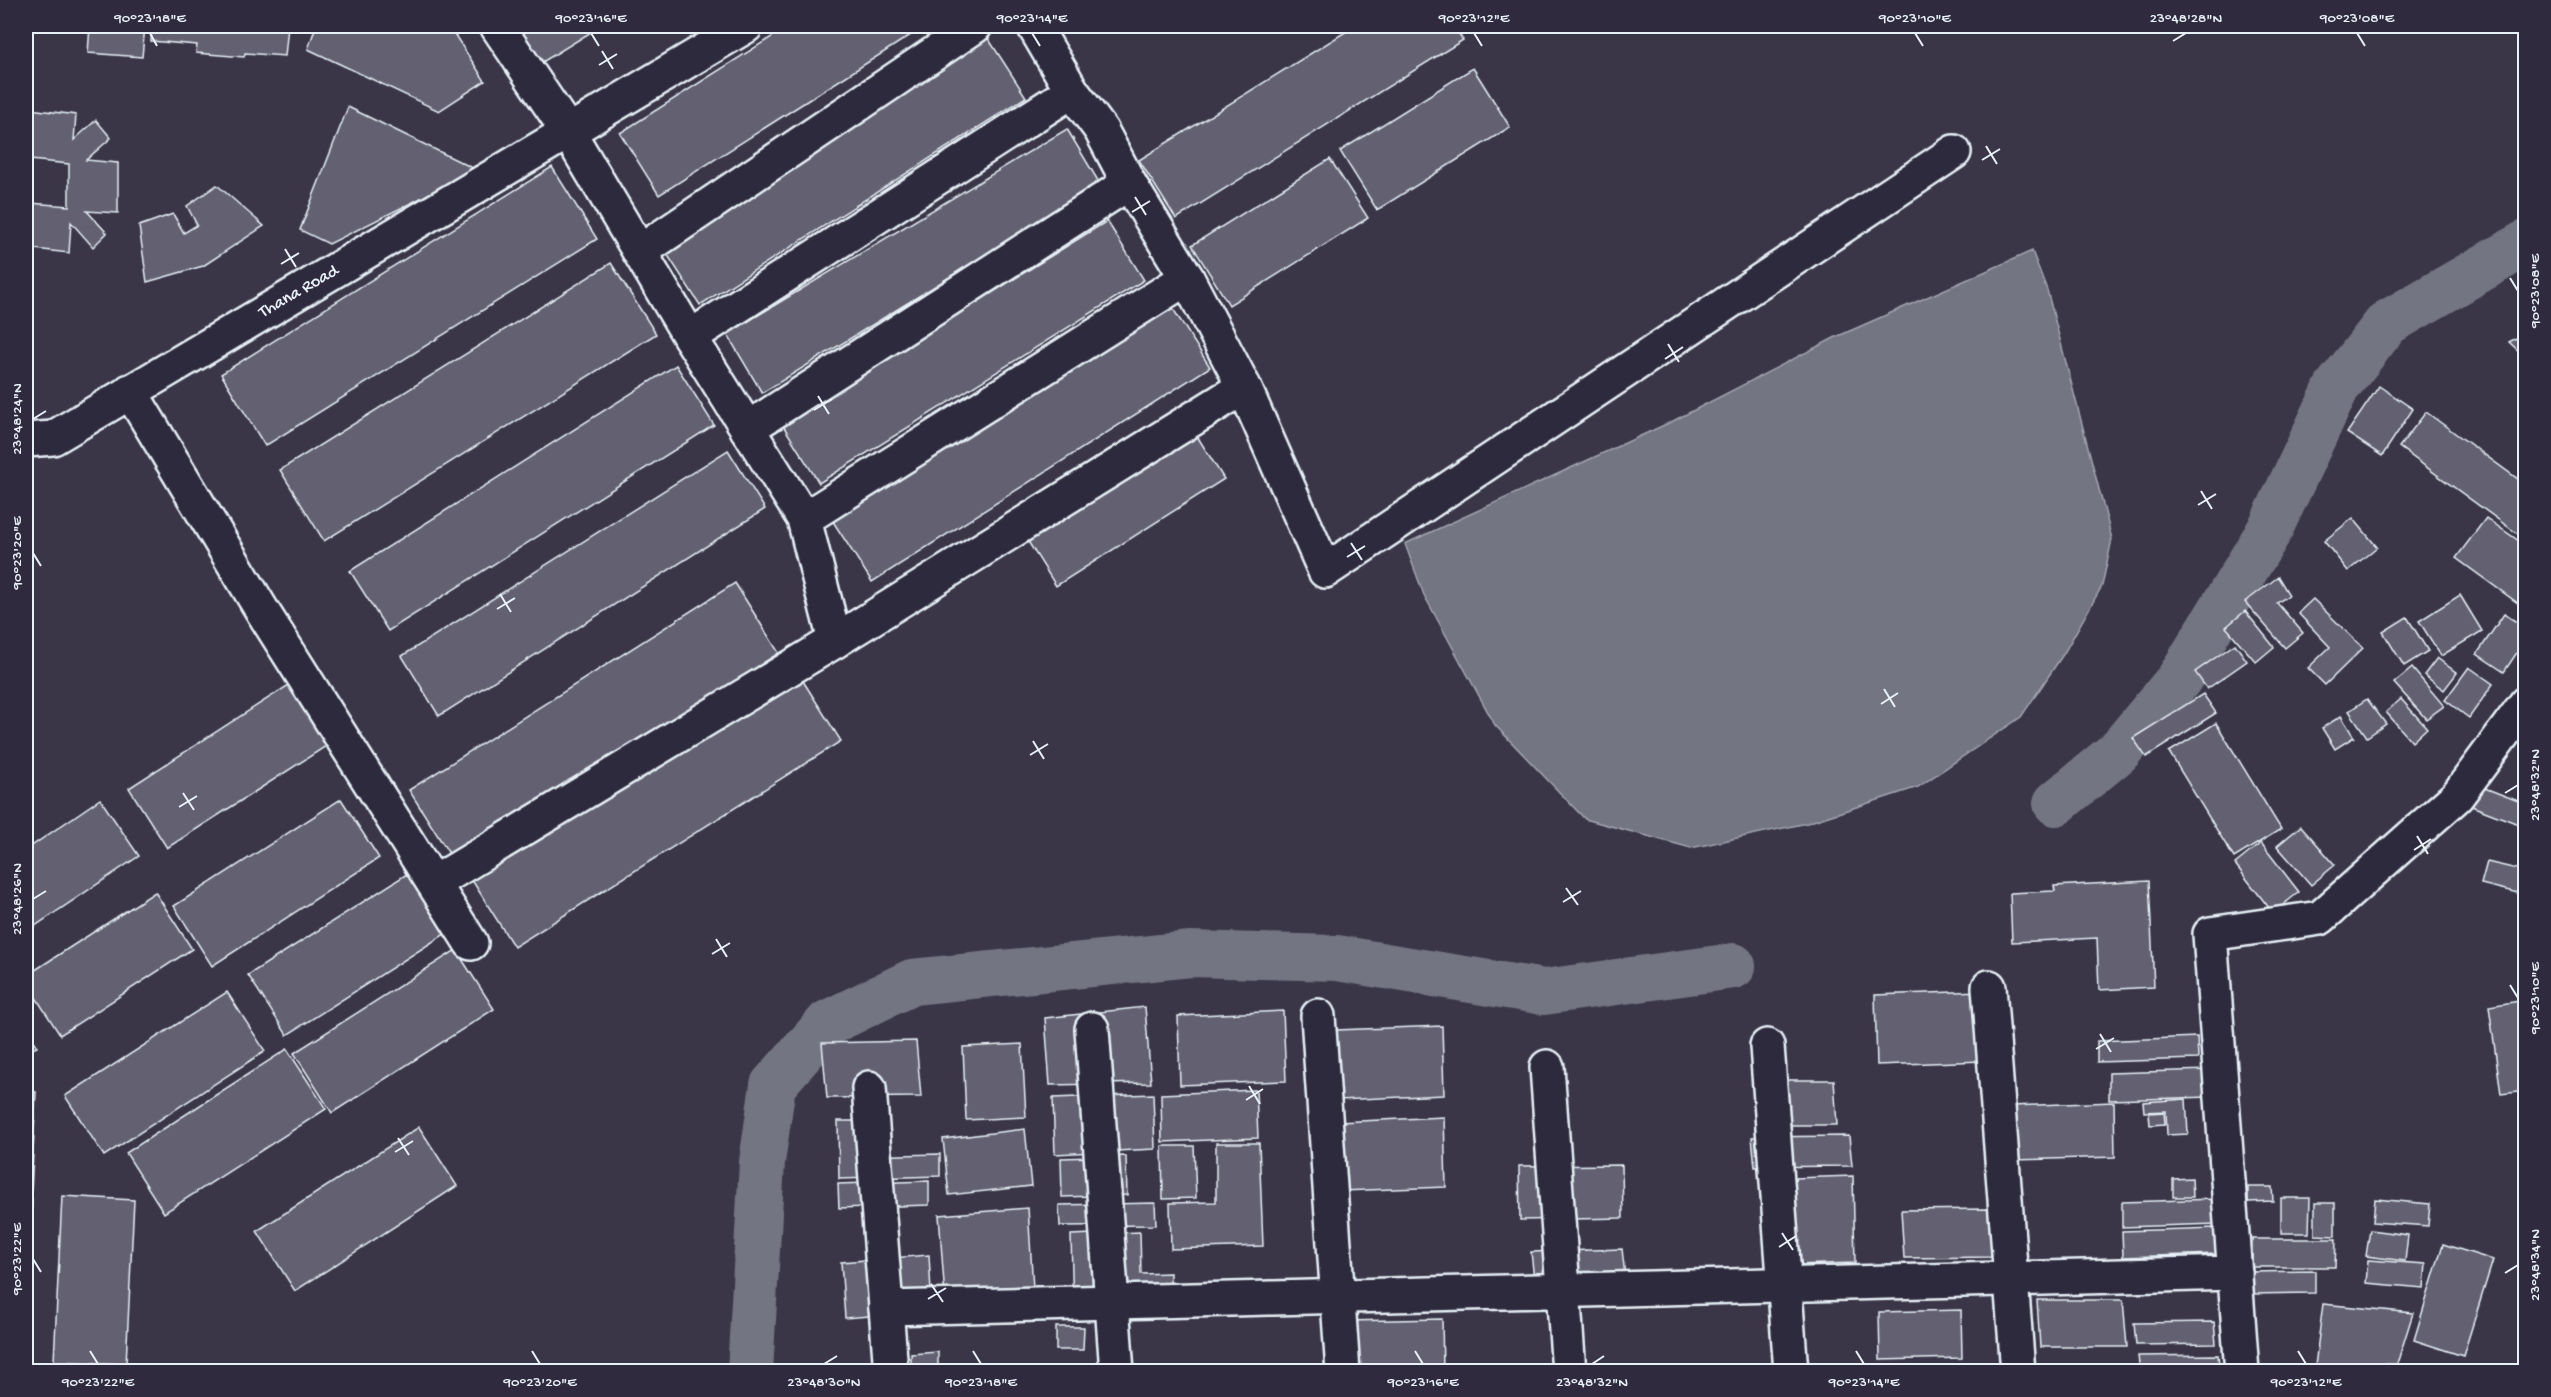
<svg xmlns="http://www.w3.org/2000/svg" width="2551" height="1397" font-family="'Gochi Hand',sans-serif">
	<rect width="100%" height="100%" fill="#3a3648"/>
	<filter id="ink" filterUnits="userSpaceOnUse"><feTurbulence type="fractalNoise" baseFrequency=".0167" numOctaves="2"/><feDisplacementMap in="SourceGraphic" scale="12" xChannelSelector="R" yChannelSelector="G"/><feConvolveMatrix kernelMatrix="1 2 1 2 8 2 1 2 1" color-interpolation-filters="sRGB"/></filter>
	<g filter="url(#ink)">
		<path fill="#737482" stroke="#a2a6b1" stroke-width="1.5" d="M2032,251L2047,290L2112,539L2102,586L2064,653L2021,717L1918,787L1807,823L1691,848L1585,819L1495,725L1424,595L1405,544L1673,421L1836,337Z"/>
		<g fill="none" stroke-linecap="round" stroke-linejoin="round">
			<g stroke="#737482" stroke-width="46">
				<path d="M2056,803L2118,752L2179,679L2269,531L2337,387L2387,323L2526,243"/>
				<path d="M750,1372L762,1162L773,1085L828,1023L912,982L1191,954L1337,958L1544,992L1733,966"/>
			</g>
		</g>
		<g fill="#636171" stroke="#e8f1f8" stroke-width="1.5" fill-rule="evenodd">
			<path d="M90,26H145L142,57L88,53Z"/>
			<path d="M152,26H288L285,56L245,53L244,57L196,53L197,45L151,41Z"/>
			<path d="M316,26H449L485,81L439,111L308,49Z"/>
			<path d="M511,26H601L536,66Z"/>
			<path d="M789,26H925L659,195L620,133Z"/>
			<path d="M1355,26H1454L1463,40L1176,219L1139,160Z"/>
			<path d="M986,35L1026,97L700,305L660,243Z"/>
			<path d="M1473,68L1510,127L1377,210L1340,151Z"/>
			<path d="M348,107L477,170L329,244L300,230Z"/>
			<path d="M30,109L76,115L74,140L96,120L111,138L86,160L118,163V213L87,211L107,233L93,247L71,222L69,253L26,248V140L29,143ZM30,160L69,164V206L29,203Z"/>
			<path d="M1067,129L1100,184L762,393L727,334Z"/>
			<path d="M1330,159L1368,218L1229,305L1192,245Z"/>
			<path d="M552,167L597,239L265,446L221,374Z"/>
			<path d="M217,185L264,226L203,266L147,282L139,226L173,214L184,233L197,225L187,206Z"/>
			<path d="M1107,221L1144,280L819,483L782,424Z"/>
			<path d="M611,263L656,334L324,541L280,470Z"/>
			<path d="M1170,304L1210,367L872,582L832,520Z"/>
			<path d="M2524,334L2526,336V358L2509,342Z"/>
			<path d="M676,365L714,425L388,631L350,571Z"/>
			<path d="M2379,386L2413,409L2382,456L2347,433Z"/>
			<path d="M2426,412L2526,485V540L2399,447Z"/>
			<path d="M1185,417L1224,479L1056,586L1017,524Z"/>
			<path d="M728,450L765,509L439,716L402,656Z"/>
			<path d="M2353,518L2377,547L2348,571L2324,541Z"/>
			<path d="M2486,518L2526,546V609L2456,558Z"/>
			<path d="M2278,577L2289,595L2277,603L2303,633L2285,648L2245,602Z"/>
			<path d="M735,583L779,653L453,860L409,790Z"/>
			<path d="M2460,595L2482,631L2441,656L2419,621Z"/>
			<path d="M2313,599L2363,648L2325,685L2308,668L2330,647L2298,613Z"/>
			<path d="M2245,611L2274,647L2256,662L2226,627Z"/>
			<path d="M2504,614L2526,628V639L2504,672L2477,654Z"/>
			<path d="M2407,617L2428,651L2404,666L2383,632Z"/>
			<path d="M2235,644L2247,661L2207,689L2195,672Z"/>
			<path d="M2437,658L2457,673L2444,690L2424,675Z"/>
			<path d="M2469,667L2493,684L2469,718L2445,700Z"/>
			<path d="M2412,668L2444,706L2426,719L2394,683Z"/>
			<path d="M796,670L841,741L514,947L470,877Z"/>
			<path d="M295,681L334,741L167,848L129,788Z"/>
			<path d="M2203,694L2216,713L2146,757L2133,738Z"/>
			<path d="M2367,699L2386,724L2367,737L2349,711Z"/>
			<path d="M2401,699L2427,728L2412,742L2386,712Z"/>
			<path d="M2341,716L2354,737L2335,749L2322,728Z"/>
			<path d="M2216,723L2281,829L2234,858L2169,752Z"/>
			<path d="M2477,785L2526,804V827L2469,805Z"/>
			<path d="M100,799L139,856L26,932V850Z"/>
			<path d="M341,799L379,858L212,966L174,906Z"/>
			<path d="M2301,826L2335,865L2311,885L2277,846Z"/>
			<path d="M2261,843L2299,892L2273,913L2235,864Z"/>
			<path d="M2487,862L2526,871V895L2481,884Z"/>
			<path d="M410,872L448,932L287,1035L248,975Z"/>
			<path d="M2149,881L2154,987L2099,990L2097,938L2012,942L2010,893L2055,891L2054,886Z"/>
			<path d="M155,892L192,949L60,1035L26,982V976Z"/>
			<path d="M2522,904H2526V954H2521Z"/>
			<path d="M456,950L494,1009L332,1113L294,1053Z"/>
			<path d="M1981,991L1983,1061L1877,1065L1875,995Z"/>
			<path d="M227,992L265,1051L104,1156L65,1096Z"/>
			<path d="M2526,1000V1091L2501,1094L2489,1006Z"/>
			<path d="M1145,1007L1151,1083L1050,1085L1045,1018Z"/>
			<path d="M1283,1011L1286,1081L1180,1085L1178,1016Z"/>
			<path d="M1442,1026L1444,1095L1339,1100L1336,1030Z"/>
			<path d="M26,1028L37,1047L26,1052Z"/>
			<path d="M2197,1037L2198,1059L2097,1062V1041Z"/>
			<path d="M916,1041L921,1097L827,1098L822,1043Z"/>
			<path d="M1022,1044L1026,1117L966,1120L963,1047Z"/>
			<path d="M287,1049L326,1109L164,1213L126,1153Z"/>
			<path d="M2210,1070L2211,1097L2109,1100V1073Z"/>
			<path d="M1755,1080H1834L1837,1125H1758Z"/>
			<path d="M1256,1090L1258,1138L1162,1142L1161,1094Z"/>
			<path d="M26,1091L36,1092L31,1193L26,1192Z"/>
			<path d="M1153,1094L1155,1149L1055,1154L1053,1098Z"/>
			<path d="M2186,1099L2188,1134L2167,1135L2166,1111L2144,1112L2143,1102Z"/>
			<path d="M2114,1102L2115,1157L2013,1160L2012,1106Z"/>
			<path d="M2164,1112L2165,1124L2150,1125L2149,1113Z"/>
			<path d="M1444,1117L1446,1187L1341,1191L1339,1122Z"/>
			<path d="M838,1121H859L860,1156L940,1154V1176L839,1179Z"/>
			<path d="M419,1127L457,1186L295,1291L257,1231Z"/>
			<path d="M1025,1129L1031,1186L949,1195L943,1139Z"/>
			<path d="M1849,1136L1852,1166L1755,1167L1752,1137Z"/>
			<path d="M1216,1143H1259L1263,1246L1171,1249L1170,1203L1216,1202Z"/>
			<path d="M1162,1146H1194L1196,1198L1163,1199Z"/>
			<path d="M1126,1156L1127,1195L1062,1197L1061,1158Z"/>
			<path d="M1622,1165L1623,1218L1520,1220L1519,1166Z"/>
			<path d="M1853,1176L1855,1263L1767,1266L1765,1179Z"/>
			<path d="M2192,1178L2193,1197H2173V1179Z"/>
			<path d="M929,1181V1205L839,1208L838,1184Z"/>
			<path d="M2248,1187H2272L2273,1201L2248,1202Z"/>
			<path d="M62,1196L134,1200L126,1364L54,1361Z"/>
			<path d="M26,1198L32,1199L29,1280H26Z"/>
			<path d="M2281,1198H2310L2309,1233H2281Z"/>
			<path d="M2217,1199L2218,1224L2122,1227V1202Z"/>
			<path d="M2375,1199L2430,1204L2428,1226L2373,1222Z"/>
			<path d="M1155,1203L1156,1225L1060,1226L1059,1205Z"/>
			<path d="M2315,1203H2335V1236L2315,1235Z"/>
			<path d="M1028,1208L1034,1305L946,1312L939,1215Z"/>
			<path d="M1989,1209L1993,1257L1904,1258L1901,1210Z"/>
			<path d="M2218,1228L2219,1254L2123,1257L2122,1231Z"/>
			<path d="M2370,1230L2408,1235L2405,1261L2366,1256Z"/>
			<path d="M1140,1232L1141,1274L1170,1273V1304L1073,1312L1071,1235Z"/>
			<path d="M2252,1239H2336L2335,1267H2252Z"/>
			<path d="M2443,1244L2493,1260L2463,1356L2414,1340Z"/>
			<path d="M1622,1249L1625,1276L1534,1279L1531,1252Z"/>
			<path d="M929,1255L932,1311L845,1318L841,1262Z"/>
			<path d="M2368,1260L2426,1264L2424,1288L2366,1283Z"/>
			<path d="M2315,1271V1293L2252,1294L2251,1272Z"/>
			<path d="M2037,1300H2123L2127,1347H2040Z"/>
			<path d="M2323,1304L2413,1313L2397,1364L2315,1366Z"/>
			<path d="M1961,1310L1962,1358L1880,1360L1879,1312Z"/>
			<path d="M1442,1319L1443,1372H1346V1321Z"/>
			<path d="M2214,1322L2216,1344L2136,1345L2134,1323Z"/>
			<path d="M1056,1327H1084L1083,1350H1056Z"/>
			<path d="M938,1352V1372H911V1354Z"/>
			<path d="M2218,1355L2220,1372H2140L2138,1356Z"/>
			<path d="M1533,1368L1632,1369V1372H1533Z"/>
		</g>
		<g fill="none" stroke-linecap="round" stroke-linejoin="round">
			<defs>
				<g id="minor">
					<path d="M497,26L569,133L690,337L804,519L835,641"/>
					<path d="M1034,26L1072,91"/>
					<path d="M641,251L975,26"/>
					<path d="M690,337L1072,91L1101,130L1129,183"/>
					<path d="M130,391L263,612L471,943"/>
					<path d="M747,429L1129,183L1187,278"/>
					<path d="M26,440L53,438L746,26"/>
					<path d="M804,519L1187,278L1244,387"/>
					<path d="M434,883L835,641L1244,387L1325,571L1954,152"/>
					<path d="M1989,987L2018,1372"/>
					<path d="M1318,1016L1343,1372"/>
					<path d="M1092,1029L1117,1372"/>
					<path d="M1767,1046L1791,1372"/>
					<path d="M1547,1067L1569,1372"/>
					<path d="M869,1088L891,1372"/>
					<path d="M886,1308L2235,1273"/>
					<path d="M2242,1372L2210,934L2320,918L2457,796L2526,703"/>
				</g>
			</defs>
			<use href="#minor" stroke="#e8f1f8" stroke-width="38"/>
			<use href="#minor" stroke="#2f2a3d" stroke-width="33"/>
		</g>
	</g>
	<path fill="none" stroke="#e8f1f8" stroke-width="2" d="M150,33L157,46M591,33L599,46M1032,33L1040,46M1474,33L1482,46M1915,33L1923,46M2357,33L2365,46M2173,41L2186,33M602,51L613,69M599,65L617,54M1986,146L1997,164M1982,160L2000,149M1135,197L1146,215M1132,212L1150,201M285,249L296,267M281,264L299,253M2510,278L2518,291M1668,344L1679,362M1665,359L1683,347M818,396L829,414M814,410L832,399M33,419L46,411M2201,491L2212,509M2198,505L2216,494M1351,543L1362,560M33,553L41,566M1347,557L1365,546M500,594L511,612M497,609L515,598M1884,689L1895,707M1881,704L1898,693M1033,741L1044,759M1030,755L1048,744M183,793L194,810M2505,793L2518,785M179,807L197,796M2417,836L2428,854M2414,850L2431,839M1566,888L1578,905M33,899L46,891M1563,902L1581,891M716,939L727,957M712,954L730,943M2510,985L2518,998M2100,1034L2111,1052M2096,1049L2114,1038M1249,1086L1260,1104M1246,1100L1263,1089M398,1138L409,1155M395,1152L413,1141M1782,1233L1793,1250M1779,1247L1796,1236M33,1259L41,1272M2505,1273L2518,1265M931,1284L943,1302M928,1299L946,1288M90,1351L98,1364M532,1351L540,1364M973,1351L981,1364M1415,1351L1423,1364M1856,1351L1864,1364M2298,1351L2306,1364M824,1364L837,1356M1592,1364L1604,1356"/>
	<g text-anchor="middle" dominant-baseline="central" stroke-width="6" stroke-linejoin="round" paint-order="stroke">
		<g font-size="18" fill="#e8f1f8" stroke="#2f2a3d">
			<text transform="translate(299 292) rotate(-30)">Thana Road</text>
		</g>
	</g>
	<rect width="2551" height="1397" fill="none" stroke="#2f2a3d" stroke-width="66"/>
	<rect x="33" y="33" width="2485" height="1331" fill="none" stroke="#e8f1f8" stroke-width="2"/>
	<g font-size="15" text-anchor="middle" fill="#e8f1f8">
		<text x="150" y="22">90°23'18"E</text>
		<text x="591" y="22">90°23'16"E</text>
		<text x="1032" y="22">90°23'14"E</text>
		<text x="1474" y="22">90°23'12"E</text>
		<text x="1915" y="22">90°23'10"E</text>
		<text x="2186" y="22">23°48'28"N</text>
		<text x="2357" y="22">90°23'08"E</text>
		<text transform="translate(2534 291) rotate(-90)" y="5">90°23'08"E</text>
		<text transform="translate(16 419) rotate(-90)" y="5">23°48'24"N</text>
		<text transform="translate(16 553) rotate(-90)" y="5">90°23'20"E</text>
		<text transform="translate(2534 785) rotate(-90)" y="5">23°48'32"N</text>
		<text transform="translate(16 899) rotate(-90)" y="5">23°48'26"N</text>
		<text transform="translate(2534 998) rotate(-90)" y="5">90°23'10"E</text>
		<text transform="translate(16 1259) rotate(-90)" y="5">90°23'22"E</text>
		<text transform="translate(2534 1265) rotate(-90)" y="5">23°48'34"N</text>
		<text x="98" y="1386">90°23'22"E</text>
		<text x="540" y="1386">90°23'20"E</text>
		<text x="824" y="1386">23°48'30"N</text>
		<text x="981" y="1386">90°23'18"E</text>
		<text x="1423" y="1386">90°23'16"E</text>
		<text x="1592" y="1386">23°48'32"N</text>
		<text x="1864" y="1386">90°23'14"E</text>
		<text x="2306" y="1386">90°23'12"E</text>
	</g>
</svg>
